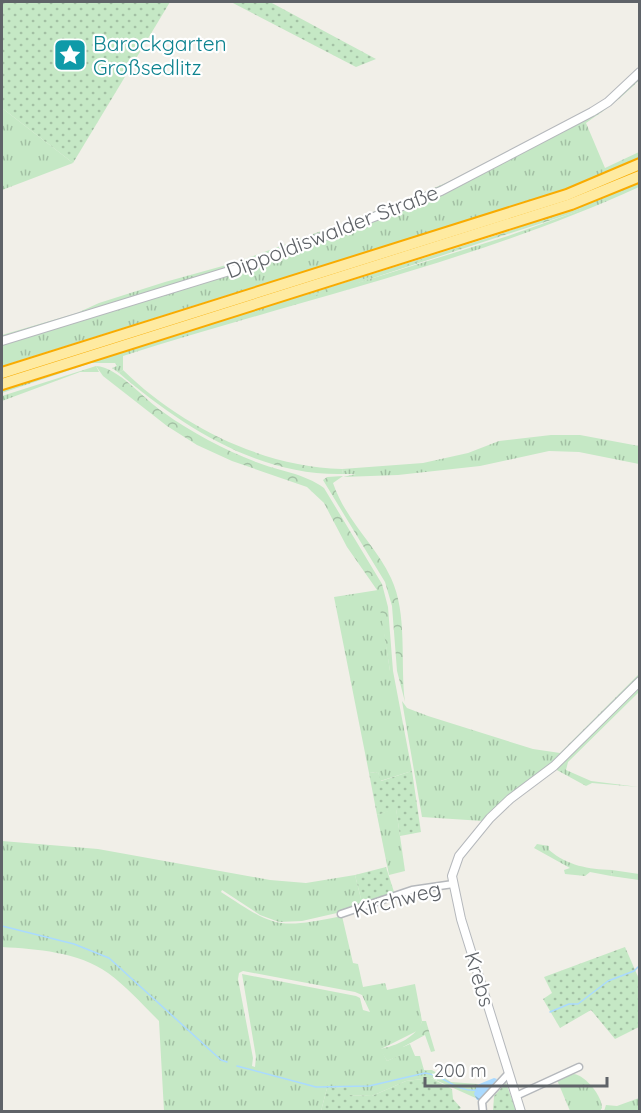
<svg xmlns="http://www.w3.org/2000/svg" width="641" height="1113" font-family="Quicksand,sans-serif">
	<defs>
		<pattern id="grass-tufts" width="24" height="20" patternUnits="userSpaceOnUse" patternTransform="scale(1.5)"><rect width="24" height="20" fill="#c5e8c5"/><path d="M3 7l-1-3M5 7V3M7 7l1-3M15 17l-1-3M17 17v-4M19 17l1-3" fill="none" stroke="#a3c0a4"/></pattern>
		<pattern id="forest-crowns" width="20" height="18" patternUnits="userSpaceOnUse" patternTransform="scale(1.5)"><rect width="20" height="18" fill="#c5e8c5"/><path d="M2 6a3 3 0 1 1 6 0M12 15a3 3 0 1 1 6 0" fill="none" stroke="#a3c0a4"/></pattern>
		<pattern id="park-dots" width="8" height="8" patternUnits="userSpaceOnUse" patternTransform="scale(1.5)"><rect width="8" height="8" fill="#c5e8c5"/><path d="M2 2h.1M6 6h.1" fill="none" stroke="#a3c0a4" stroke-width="1.8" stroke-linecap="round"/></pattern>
		<pattern id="water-ripples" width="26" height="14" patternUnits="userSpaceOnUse" patternTransform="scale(1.5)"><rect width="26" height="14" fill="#aadaff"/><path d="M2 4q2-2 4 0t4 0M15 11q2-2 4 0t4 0" fill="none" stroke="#8eb4d2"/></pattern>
	</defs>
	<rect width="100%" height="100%" fill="#f1efe8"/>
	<g fill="url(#grass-tufts)" fill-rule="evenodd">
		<path d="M639,76V80C623,97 605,110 586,123L605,168L639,152V159L563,190L2,366V343L58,327L405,208L580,122Z"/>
		<path d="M2,108L73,163L2,190Z"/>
		<path d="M566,121L569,123L449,184L256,259L2,338V335L77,313L99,303L165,282L237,262L411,198L448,182Z"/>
		<path d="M639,182V187C475,262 295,301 123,356V370L119,373L112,368L117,366L115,363H91L2,393V389L504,233ZM581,208V210L508,236L354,284Z"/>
		<path d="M96,366L99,372H80L2,401V396Z"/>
		<path d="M551,435H580L639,446V464L579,452L549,451L480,466L398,475L343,477L356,474H343L342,469L423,463L468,453L499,441Z"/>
		<path d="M378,590L390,671H393L412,771L380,781L378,772L369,773L334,597Z"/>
		<path d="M639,674V678L552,766L508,798L483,821L422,817L402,701L407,708L428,716L533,749L560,753Z"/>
		<path d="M639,684V692L568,762L566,770L591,781L639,787L592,783L586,786L555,769Z"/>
		<path d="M396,808L405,871L389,875L377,815Z"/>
		<path d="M2,841L98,849L270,880L306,883L355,875L363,907L302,921L279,922L260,915L222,890L221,892C276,928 277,929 342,916L353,963L358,964L363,987L385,983L387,990L415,984L422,1021L419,1030L381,1049L387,1061L402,1054L403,1047L410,1044L415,1056H420L424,1070H432L451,1082L478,1084L476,1091L480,1100L431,1078L406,1081L372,1096L347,1095V1087L327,1088L321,1111H164L159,1021C143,1005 127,987 108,973C79,952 36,949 2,947ZM243,971L355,992L362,995L370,1012L363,1010L360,998L356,996L242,974L256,1057L255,1067L252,1066L253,1058L238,979L239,973Z"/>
		<path d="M537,844L549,846V850C568,866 588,869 612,870L611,876L590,872L585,876L565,874L564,870L570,868L534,848Z"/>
		<path d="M574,1074C586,1076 602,1096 602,1108L600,1111H570L557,1080Z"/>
		<path d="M639,1098V1111H604L606,1105L617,1106Z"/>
	</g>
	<g fill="url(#forest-crowns)">
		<path d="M581,208L582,210L354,284V282Z"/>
		<path d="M346,283L347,286L293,302L292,300Z"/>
		<path d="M96,366C118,367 145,400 163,412C192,433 223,449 256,462C278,471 304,473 324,488L382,584L388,607L393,671H390L377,590L347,547L324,503L307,487L232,461L197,445L167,426L103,376Z"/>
		<path d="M123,370C180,426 263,467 342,469L343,474C258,476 181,426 119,373Z"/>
		<path d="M343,476L333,483C346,521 375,544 391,578C408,614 400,663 405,702L397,671L392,606L385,582L323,480L327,477Z"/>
		<path d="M612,870L639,874V880L611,876Z"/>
		<path d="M422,1021H426L435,1051L431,1052L425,1035L403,1047V1054L387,1061L380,1049C396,1046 417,1037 422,1021Z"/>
	</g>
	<g fill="url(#park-dots)">
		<path d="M2,2H170L73,163L2,108Z"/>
		<path d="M231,2H270L376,59L356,67Z"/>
		<path d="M412,771L421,832L400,836L396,809L377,815L369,773L378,772L381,781Z"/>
		<path d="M386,867L395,895L363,907L355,875Z"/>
		<path d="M625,947L639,979V1027L615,1039L591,1010L560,1028L543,999L552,993L544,977Z"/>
		<path d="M431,1078L452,1089L453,1099L461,1108L457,1111H321L327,1088L347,1087V1095L372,1096L406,1081Z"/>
		<path d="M506,1083L516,1110L493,1111L494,1096Z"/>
	</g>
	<path fill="url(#water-ripples)" d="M494,1078L497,1079L480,1100H477L474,1094L477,1085Z"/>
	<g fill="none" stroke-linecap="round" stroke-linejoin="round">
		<g stroke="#aadaff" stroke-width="1.5">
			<path d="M2,926L74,944L109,958L221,1060L227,1062"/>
			<path d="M550,1012L569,1004H578L608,981L634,971L640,965"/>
			<path d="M237,1066L316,1087L369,1086L425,1073C444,1075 458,1093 477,1090"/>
		</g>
		<defs>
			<g id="minor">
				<path d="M341,914L412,890L453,884"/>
				<path d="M516,1096L579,1067"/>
				<path d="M483,1112L482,1102L508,1074"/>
			</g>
			<g id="tertiary">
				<path d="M2,341L255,263L441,191L592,112L608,102L640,72"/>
				<path d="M521,1112L461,919L452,876L459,856L490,818L510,799L554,766L640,681"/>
			</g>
			<g id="trunk">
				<path d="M2,373L567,195L640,164"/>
				<path d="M2,384L571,204L640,176"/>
			</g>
		</defs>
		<use href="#minor" stroke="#b5b8bc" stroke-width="9"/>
		<use href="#tertiary" stroke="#b5b8bc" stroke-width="10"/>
		<use href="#trunk" stroke="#f9ab00" stroke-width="14"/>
		<use href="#minor" stroke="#fff" stroke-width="6"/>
		<use href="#tertiary" stroke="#fff" stroke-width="8"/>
		<use href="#trunk" stroke="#feeaa1" stroke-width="10"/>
	</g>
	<defs>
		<symbol id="sight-square" viewBox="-11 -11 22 22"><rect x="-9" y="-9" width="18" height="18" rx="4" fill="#0f9aa8" stroke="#fff"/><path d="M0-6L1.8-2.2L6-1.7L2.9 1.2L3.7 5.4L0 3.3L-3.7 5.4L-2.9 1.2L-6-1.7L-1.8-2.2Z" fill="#fff"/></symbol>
	</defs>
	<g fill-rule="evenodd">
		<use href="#sight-square" x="51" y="36" width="38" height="38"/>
	</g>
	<g text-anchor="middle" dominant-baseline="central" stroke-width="4.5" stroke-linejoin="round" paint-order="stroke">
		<g font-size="21" fill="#0d838f" stroke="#fff" text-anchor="start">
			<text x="93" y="43">Barockgarten<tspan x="93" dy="24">Großsedlitz</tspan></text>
		</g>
		<g font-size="21" fill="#5f6368" stroke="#fff">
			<text transform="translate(332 231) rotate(-21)">Dippoldiswalder Straße</text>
			<text transform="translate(397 899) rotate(-15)">Kirchweg</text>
			<text transform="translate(480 979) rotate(73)">Krebs</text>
		</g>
	</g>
	<rect width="641" height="1113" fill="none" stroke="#5f6368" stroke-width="6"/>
	<path d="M425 1077v9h182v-9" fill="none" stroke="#5f6368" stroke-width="3"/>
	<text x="434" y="1077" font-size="18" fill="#5f6368" stroke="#ffffff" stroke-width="4.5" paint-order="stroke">200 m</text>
</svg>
